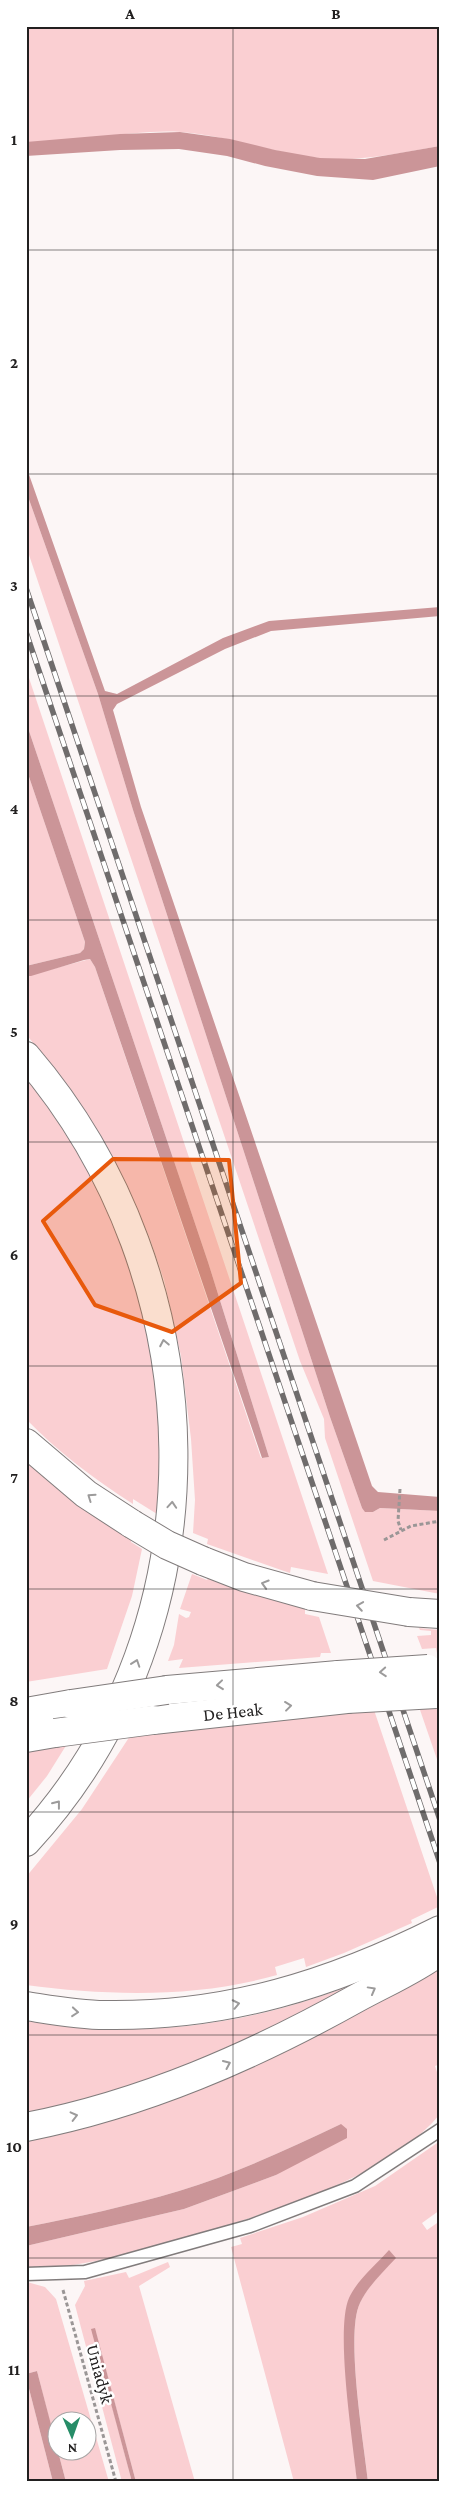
<svg xmlns="http://www.w3.org/2000/svg" width="466" height="2508" font-family="'Crimson Pro',serif">
	<rect width="100%" height="100%" fill="#fcf6f6"/>
	<g fill="#facfd2">
		<path d="M26,26H440V146C399,153 360,162 319,158C273,153 229,136 181,132C130,129 76,144 26,142Z"/>
		<path d="M26,491L98,694L133,810L330,1417L362,1508L373,1512L380,1508L440,1511V1594L373,1581L325,1438L324,1419L300,1361L26,546Z"/>
		<path d="M26,669L328,1574L291,1567L290,1573L284,1571L207,1544L208,1539L193,1533L195,1500L191,1439L181,1356L164,1280L149,1236L115,1163L71,1091L26,1034V976L90,959L95,967L261,1458L269,1457L208,1262L26,722Z"/>
		<path d="M26,768L85,942L84,949L80,953L26,966Z"/>
		<path d="M26,1077C49,1109 73,1141 91,1176C133,1256 156,1348 160,1438C162,1463 158,1489 157,1514L133,1499V1504C94,1479 58,1452 26,1419Z"/>
		<path d="M26,1460L131,1537V1542L142,1549L132,1596L107,1669L26,1682Z"/>
		<path d="M192,1574L207,1580L209,1576L305,1607V1614L319,1617L331,1653H321L320,1657L179,1668L183,1659L168,1661L174,1645L179,1614L186,1618L189,1617L191,1612L180,1609Z"/>
		<path d="M419,1628L440,1630V1658H438L436,1648L422,1649L417,1636L431,1635V1631L420,1630Z"/>
		<path d="M419,1707H440V1768Z"/>
		<path d="M374,1710L440,1906L411,1920L412,1923L344,1953L306,1967L304,1958L275,1967L277,1975C196,1998 109,1996 26,1985V1877L82,1809L130,1736Z"/>
		<path d="M67,1744L47,1776L26,1802V1747Z"/>
		<path d="M436,1967L438,1971L440,1970V2064L435,2066L440,2081V2114C390,2175 285,2207 212,2230C169,2243 124,2257 79,2264C62,2267 44,2267 26,2267V2246L184,2209L276,2175L341,2124C288,2149 235,2174 179,2191C129,2206 77,2217 26,2227V2139Z"/>
		<path d="M352,1985L353,1987C322,2003 293,2021 261,2035C185,2070 107,2095 26,2114V2021C142,2039 243,2027 352,1985Z"/>
		<path d="M440,2141V2210L422,2223L427,2230L440,2221V2482H368C364,2443 345,2333 360,2303C367,2286 383,2272 395,2258L389,2251L350,2297L344,2348L357,2482H294L231,2247L242,2244L240,2238L303,2217L375,2186Z"/>
		<path d="M168,2262L170,2267L139,2286L195,2482H136L96,2333L92,2329L132,2482H122L75,2305L85,2286L84,2281L126,2272L129,2278Z"/>
		<path d="M27,2282L45,2287L56,2299L109,2482H66L58,2451L88,2450V2420H58L57,2450L37,2371L26,2374V2340L29,2339L26,2333Z"/>
		<path d="M26,2377L53,2482H26Z"/>
	</g>
	<g fill="#cb9598">
		<path d="M180,132L230,139L275,150L320,158L365,159L440,146V166L373,180L317,176L265,166L227,156L179,149L120,150L26,156V142L120,134Z"/>
		<path d="M26,466L105,691L117,694L223,638L269,621L440,607V616L271,631L225,649L117,704L113,710L141,807L372,1486L378,1492L440,1497V1511L380,1508L373,1512H365L362,1508L330,1417L133,810L98,694L26,491Z"/>
		<path d="M26,722L208,1262L269,1457L262,1458L95,967L90,959L84,960L31,976H26V966L80,953L84,949L85,942L26,768Z"/>
		<path d="M341,2124L347,2129V2138L276,2175L184,2209L26,2246V2227C77,2217 129,2206 179,2191C235,2174 288,2149 341,2124Z"/>
		<path d="M389,2250L396,2258C383,2272 368,2286 360,2303C345,2333 364,2444 368,2482H357C353,2442 335,2330 349,2298C357,2280 377,2264 389,2250Z"/>
		<path d="M95,2328L136,2482H132L91,2329Z"/>
		<path d="M37,2371L66,2482H53L26,2377V2374Z"/>
	</g>
	<g fill="none" stroke-linecap="round" stroke-linejoin="round">
		<defs>
			<path id="service" d="M26,2274L85,2272L250,2226L355,2186L440,2130"/>
			<g id="trunk">
				<path d="M26,1056C216,1277 229,1623 26,1842"/>
				<path d="M26,1443L86,1494L132,1524"/>
				<path d="M203,1561L244,1577L312,1596"/>
				<path d="M409,1612L440,1614"/>
				<path d="M167,1690L338,1675"/>
				<path d="M26,1712L71,1704"/>
				<path d="M153,1720L347,1699"/>
				<path d="M26,1738L55,1733"/>
				<path d="M26,2006C52,2010 79,2015 105,2015C227,2017 332,1984 440,1930"/>
				<path d="M26,2127C144,2104 253,2056 357,1998C384,1983 415,1970 440,1951"/>
			</g>
		</defs>
		<use href="#service" stroke="#817c7c" stroke-width="15"/>
		<use href="#trunk" stroke="#817c7c" stroke-width="30"/>
		<g stroke="#9a9696" stroke-width="3" stroke-dasharray="4 2.5" stroke-linecap="butt">
			<path d="M400,1489L398,1521L401,1530"/>
			<path d="M384,1540L411,1526L440,1521"/>
			<path d="M63,2290L116,2482"/>
		</g>
		<use href="#service" stroke="#fff" stroke-width="12"/>
		<use href="#trunk" stroke="#fff" stroke-width="28"/>
		<defs>
			<g id="rail">
				<path d="M26,588L440,1820"/>
				<path d="M26,632L440,1863"/>
			</g>
		</defs>
		<use href="#rail" stroke="#6f6c6c" stroke-width="5.5"/>
		<use href="#rail" stroke="#fff" stroke-width="4" stroke-dasharray="11" stroke-linecap="butt"/>
		<defs>
			<g id="trunk-bridge">
				<path d="M132,1524L167,1545L203,1561"/>
				<path d="M312,1596L409,1612"/>
				<path d="M338,1675L428,1669"/>
				<path d="M347,1699L436,1694"/>
				<path d="M71,1704L167,1690"/>
				<path d="M55,1733L153,1720"/>
			</g>
		</defs>
		<use href="#trunk-bridge" stroke="#817c7c" stroke-width="30" stroke-linecap="butt"/>
		<use href="#trunk-bridge" stroke="#fff" stroke-width="28"/>
	</g>
	<defs><path id="oneway-chevron" d="M-2-3.5L2.5 0L-2 3.5" fill="none" stroke-width="1.6" stroke-linecap="round" stroke-linejoin="round" transform="scale(1.25)"/></defs>
	<g stroke="#9c9b9b">
		<use href="#oneway-chevron" transform="translate(164 1343) rotate(-101)"/>
		<use href="#oneway-chevron" transform="translate(91 1497) rotate(-145)"/>
		<use href="#oneway-chevron" transform="translate(172 1505) rotate(-86)"/>
		<use href="#oneway-chevron" transform="translate(265 1584) rotate(-163)"/>
		<use href="#oneway-chevron" transform="translate(360 1606) rotate(-171)"/>
		<use href="#oneway-chevron" transform="translate(136 1663) rotate(-71)"/>
		<use href="#oneway-chevron" transform="translate(383 1672) rotate(176)"/>
		<use href="#oneway-chevron" transform="translate(220 1685) rotate(174)"/>
		<use href="#oneway-chevron" transform="translate(288 1706) rotate(-7)"/>
		<use href="#oneway-chevron" transform="translate(57 1804) rotate(-52)"/>
		<use href="#oneway-chevron" transform="translate(372 1990) rotate(-29)"/>
		<use href="#oneway-chevron" transform="translate(236 2004) rotate(-12)"/>
		<use href="#oneway-chevron" transform="translate(75 2012) rotate(5)"/>
		<use href="#oneway-chevron" transform="translate(227 2064) rotate(-24)"/>
		<use href="#oneway-chevron" transform="translate(74 2116) rotate(-14)"/>
	</g>
	<path fill="#e8590c" fill-opacity="0.2" stroke="#e8590c" stroke-width="4" stroke-linejoin="round" d="M113,1159L229,1160L241,1283L172,1332L95,1305L43,1221Z"/>
	<path fill="none" stroke="#222020" stroke-width="1" stroke-opacity="0.55" d="M233,26V2482M26,250H440M26,474H440M26,696H440M26,920H440M26,1142H440M26,1366H440M26,1589H440M26,1812H440M26,2035H440M26,2258H440"/>
	<g text-anchor="middle" dominant-baseline="central" stroke-width="5" stroke-linejoin="round" paint-order="stroke">
		<g font-size="18" fill="#222020" stroke="#fff">
			<text transform="translate(233 1712) rotate(-6)">De Heak</text>
			<text transform="translate(100 2374) rotate(75)">Uniadyk</text>
		</g>
	</g>
	<rect width="466" height="2508" fill="none" stroke="#ffffff" stroke-width="55"/>
	<g transform="translate(72 2436) rotate(178)"><circle r="24" fill="#ffffff" stroke="#a7a6a6"/>
	<path d="M0-4L9 19L0 12L-9 19Z" fill="#278d68"/>
	<text y="-8" font-size="14" font-weight="bold" text-anchor="middle" fill="#222020">N</text>
	</g>
	<rect x="28" y="28" width="410" height="2452" fill="none" stroke="#222020" stroke-width="2"/>
	<g font-size="16" text-anchor="middle" font-weight="bold" fill="#222020">
		<text x="130" y="19">A</text>
		<text x="336" y="19">B</text>
		<text x="14" y="145">1</text>
		<text x="14" y="368">2</text>
		<text x="14" y="591">3</text>
		<text x="14" y="814">4</text>
		<text x="14" y="1037">5</text>
		<text x="14" y="1260">6</text>
		<text x="14" y="1483">7</text>
		<text x="14" y="1706">8</text>
		<text x="14" y="1929">9</text>
		<text x="14" y="2152">10</text>
		<text x="14" y="2375">11</text>
	</g>
</svg>
